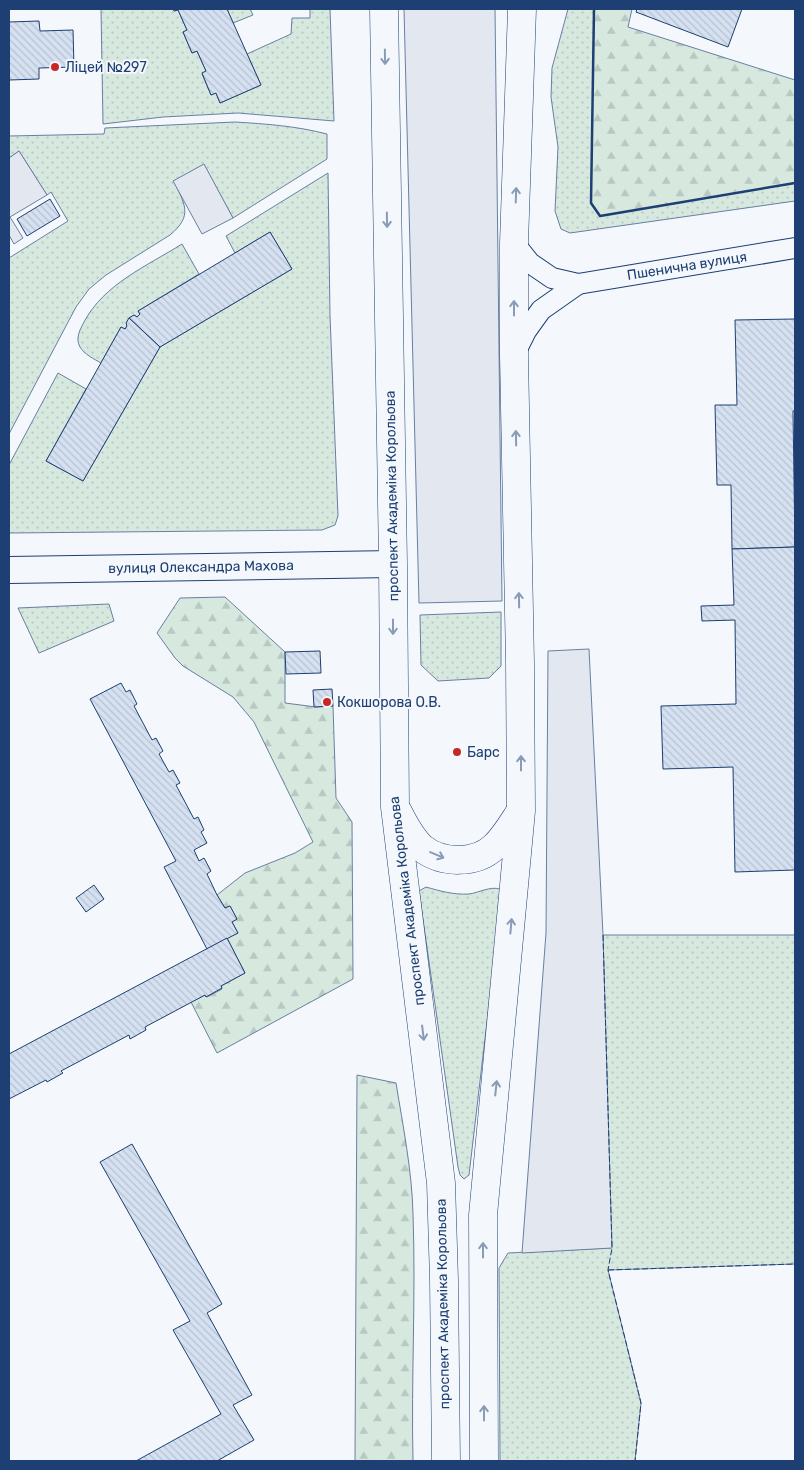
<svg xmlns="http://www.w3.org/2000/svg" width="804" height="1470" font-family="Rubik,sans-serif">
	<defs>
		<pattern id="grass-dots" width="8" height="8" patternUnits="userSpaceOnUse" patternTransform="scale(1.25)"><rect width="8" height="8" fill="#d7e8df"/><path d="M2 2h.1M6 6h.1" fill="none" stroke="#b8c8c3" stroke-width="1.8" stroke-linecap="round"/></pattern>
		<pattern id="forest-firs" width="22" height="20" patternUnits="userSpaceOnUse" patternTransform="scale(1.25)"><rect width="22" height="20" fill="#d7e8df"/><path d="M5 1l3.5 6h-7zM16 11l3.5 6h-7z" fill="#b8c8c3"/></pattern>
		<pattern id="building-back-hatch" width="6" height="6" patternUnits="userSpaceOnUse" patternTransform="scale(1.25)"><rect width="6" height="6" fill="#d5e0f0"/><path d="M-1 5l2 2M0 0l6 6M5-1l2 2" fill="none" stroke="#b6c1d1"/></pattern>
	</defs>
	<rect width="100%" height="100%" fill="#f4f7fb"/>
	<g fill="url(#grass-dots)" stroke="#687fa3">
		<path d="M101,9H173L174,11L178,10L187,30L183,32L192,53L197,51L206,71L202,74L211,95L216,93L220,103L261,85L247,54L291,34L292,18H310V9H330L334,121L238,113L163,117L103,124Z"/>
		<path d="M227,9H250L253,15L233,23Z"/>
		<path d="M568,9H594L591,202L600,216L795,183V201L570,233L561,229L555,211L558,147L551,97L552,68Z"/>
		<path d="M235,122C267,124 296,126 327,134V159L233,218L204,165L174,181C184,204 194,215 170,235L106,275L89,289L76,307L9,434V258L68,221L51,192L47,195L19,151L9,158V136L104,134L105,128Z"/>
		<path d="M328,173L330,316L338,516L335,525L322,530L9,533V465L58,373L86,389L46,461L83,481L160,347L292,269L270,232L235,253L226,236Z"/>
		<path d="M182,244L199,274L138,311L140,314L137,317L134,315C129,318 126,320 127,326L125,329L121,327L101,363C94,359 84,354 80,347C75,338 80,330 84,322C104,284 147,266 182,244Z"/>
		<path d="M109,604L114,621L39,653L18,608Z"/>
		<path d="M501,612V666L489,678L438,681L421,665L420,615Z"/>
		<path d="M426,887C440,891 454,895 469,894C478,893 490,886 500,889L502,894L469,1175L464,1179L460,1175L458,1167L419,891Z"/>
		<path d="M603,935H795V1264L608,1270L641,1403L635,1461H500L499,1268L508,1253L611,1248Z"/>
	</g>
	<g fill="url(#forest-firs)" stroke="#687fa3">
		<path d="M594,9H632L628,27L795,80V183L600,216L591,203Z"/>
		<path d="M225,597L285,652V703L316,707L333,706L336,798L352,822L353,979L217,1053L191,1002L205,995L207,997L222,989L221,986L245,973L227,938L238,933L232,922L237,919L230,906L225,908L217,895L245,873L295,853L313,842L254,722L233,697L183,666L175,658L157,633L180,598Z"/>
		<path d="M357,1075L396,1083C403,1126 412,1171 413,1214C416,1297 411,1379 413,1461H355Z"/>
	</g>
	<g fill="#e3e8f0" stroke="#687fa3">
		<path d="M404,9H495L502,601L419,603Z"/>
		<path d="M19,151L47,195L10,217L23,238L14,244L9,235V158Z"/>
		<path d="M204,164L233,218L202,234L173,181Z"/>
		<path d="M589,649L603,935L612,1248L522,1253L546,933L548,651Z"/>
	</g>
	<g fill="url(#building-back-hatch)" stroke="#1d3f73">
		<path d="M173,9H227L261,85L220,103L216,93L211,95L202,73L206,71L197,51L192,53L183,32L187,30L178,10L174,11Z"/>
		<path d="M637,9H742L728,47L636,12Z"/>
		<path d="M39,21L40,31L73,30L74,67L39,68V79L9,80V22Z"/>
		<path d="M50,199L60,216L27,236L17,219Z"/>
		<path d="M270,232L292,269L160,347L129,318L134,315L137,317L140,314L138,311Z"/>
		<path d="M129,318L160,347L83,481L46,461L121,327L125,329L127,326L126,323Z"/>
		<path d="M795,319V411H793L795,547L732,549L731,485H717L715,405H737L735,320Z"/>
		<path d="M795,547V870L735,872L733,767L663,769L661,706L736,704L735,620L702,621L701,606L734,605L732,549Z"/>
		<path d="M320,651L321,673L286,674L285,652Z"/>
		<path d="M121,683L126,692L130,690L137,704L134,706L152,740L156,738L163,751L159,754L169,772L173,770L180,783L176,785L194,819L198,817L204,830L201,832L207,843L194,850L199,861L204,858L211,871L207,874L217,895L225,908L230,906L237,919L232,922L238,933L207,949L164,867L176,861L90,699Z"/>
		<path d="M332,689L333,706L314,707L313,690Z"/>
		<path d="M94,885L104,899L86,912L76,898Z"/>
		<path d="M227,938L245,973L221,986L222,988L206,997L205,995L145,1027L146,1030L130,1039L129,1035L61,1071L63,1073L47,1082L46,1080L9,1099V1054Z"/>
		<path d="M132,1144L222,1304L207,1313L252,1395L233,1405L254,1440L217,1461H136L221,1414L173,1330L190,1321L100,1162Z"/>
	</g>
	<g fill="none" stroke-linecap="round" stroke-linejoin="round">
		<defs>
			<g id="minor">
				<path d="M514,243L530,263L552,278L578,284L795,248"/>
				<path d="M515,353L526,331L541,310L578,284"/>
			</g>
			<path id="tertiary" d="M9,570L393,564"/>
			<g id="secondary">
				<path d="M384,9L393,564L395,807L441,1183L444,1280L446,1461"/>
				<path d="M398,812C404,824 411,838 422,848C442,864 476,864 494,847C505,837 512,824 520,812"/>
				<path d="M484,1461L483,1215L521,811L520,663L514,356V243L522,9"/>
			</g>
		</defs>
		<use href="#minor" stroke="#1d3f73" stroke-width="22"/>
		<use href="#tertiary" stroke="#1d3f73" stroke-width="28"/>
		<use href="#secondary" stroke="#1d3f73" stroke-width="29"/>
		<use href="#minor" stroke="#f4f7fb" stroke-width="20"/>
		<use href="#tertiary" stroke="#f4f7fb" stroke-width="26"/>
		<use href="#secondary" stroke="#f4f7fb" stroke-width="28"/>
		<g stroke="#1d3f73" stroke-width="1" stroke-dasharray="6 2.5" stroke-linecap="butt">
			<path d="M603,935L612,1248L608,1270L641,1403L635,1461"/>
			<path d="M608,1270L795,1264"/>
		</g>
		<path stroke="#1d3f73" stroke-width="2.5" d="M594,9L591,203L600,216L795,183"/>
	</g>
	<defs><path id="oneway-shaft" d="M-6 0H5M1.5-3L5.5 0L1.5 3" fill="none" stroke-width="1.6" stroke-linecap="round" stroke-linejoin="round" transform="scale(1.25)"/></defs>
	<g stroke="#889bb7">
		<use href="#oneway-shaft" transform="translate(385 57) rotate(89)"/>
		<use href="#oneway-shaft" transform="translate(516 195) rotate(-88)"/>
		<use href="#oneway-shaft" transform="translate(387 220) rotate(89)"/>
		<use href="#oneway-shaft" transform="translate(514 308) rotate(-90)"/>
		<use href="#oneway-shaft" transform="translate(516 438) rotate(-91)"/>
		<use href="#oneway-shaft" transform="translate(519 600) rotate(-91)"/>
		<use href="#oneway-shaft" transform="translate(393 627) rotate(90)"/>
		<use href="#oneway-shaft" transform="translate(521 763) rotate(-90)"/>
		<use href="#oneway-shaft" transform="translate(437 855) rotate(23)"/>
		<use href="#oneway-shaft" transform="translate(511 926) rotate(-85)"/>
		<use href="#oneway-shaft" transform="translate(423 1033) rotate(83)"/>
		<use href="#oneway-shaft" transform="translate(496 1088) rotate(-84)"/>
		<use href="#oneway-shaft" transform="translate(483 1250) rotate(-90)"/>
		<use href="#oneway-shaft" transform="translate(484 1413) rotate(-90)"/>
	</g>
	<g fill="#c62828" stroke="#f4f7fb" stroke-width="2">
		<circle cx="55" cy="67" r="5"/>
		<circle cx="327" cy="702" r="5"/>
		<circle cx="457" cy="752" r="5"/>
	</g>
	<g text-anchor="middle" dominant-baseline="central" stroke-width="4" stroke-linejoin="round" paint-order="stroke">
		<g font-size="14" fill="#1d3f73" stroke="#f4f7fb" text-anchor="start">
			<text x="65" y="67">Ліцей №297</text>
			<text x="337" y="702">Кокшорова О.В.</text>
			<text x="467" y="752">Барс</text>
		</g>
		<g font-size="14" fill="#1d3f73" stroke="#f4f7fb">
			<text transform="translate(687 266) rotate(-9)">Пшенична вулиця</text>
			<text transform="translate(392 496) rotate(-91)">проспект Академіка Корольова</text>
			<text transform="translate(201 567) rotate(-1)">вулиця Олександра Махова</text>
			<text transform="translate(407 901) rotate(-97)">проспект Академіка Корольова</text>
			<text transform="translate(443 1304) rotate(-91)">проспект Академіка Корольова</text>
		</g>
	</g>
	<rect width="804" height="1470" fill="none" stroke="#1d3f73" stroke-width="20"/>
</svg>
